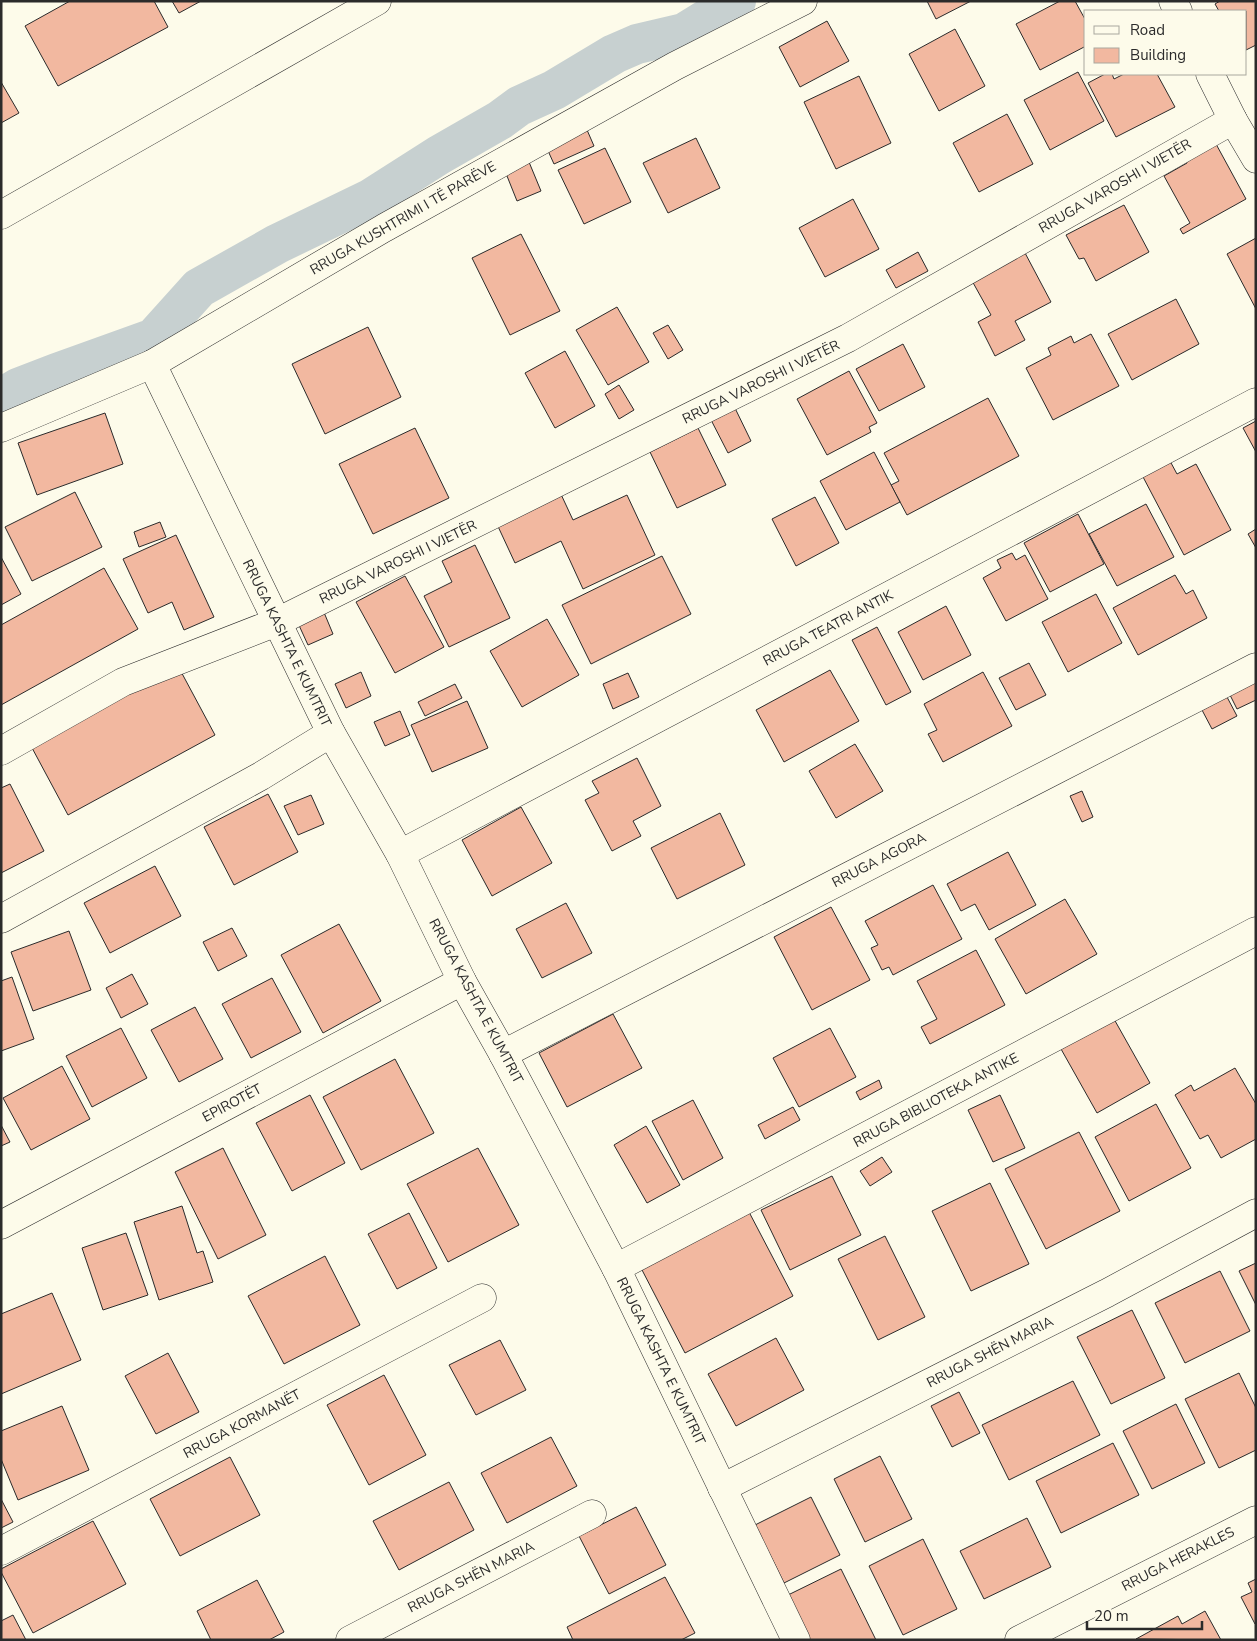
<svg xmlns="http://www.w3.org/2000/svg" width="1257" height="1641" font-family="'Nunito Sans',sans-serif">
	<rect width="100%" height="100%" fill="#fdfbea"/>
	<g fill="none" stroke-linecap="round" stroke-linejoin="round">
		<path stroke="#c7d0d0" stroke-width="40" d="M1,398L18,388L57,373L154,338L199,288L277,244L370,199L439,155L500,120L519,106L554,90L614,54L637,44L684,33L736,1"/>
	</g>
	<g fill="#f2b8a0" stroke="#2b2b2b">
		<path d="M70,1H154L168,27L58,86L25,26Z"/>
		<path d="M172,1H201L179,13Z"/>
		<path d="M927,1H971L936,19Z"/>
		<path d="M1060,1H1075L1086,21V46L1040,70L1016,24Z"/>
		<path d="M1220,1H1256V45L1246,50V11H1219L1215,4Z"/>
		<path d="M827,21L849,61L800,87L779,47Z"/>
		<path d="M955,29L985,86L939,111L909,54Z"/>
		<path d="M1078,72L1104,121L1050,150L1024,100Z"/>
		<path d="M1105,74H1112L1114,79L1124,74H1157L1175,107L1116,137L1088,83Z"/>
		<path d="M859,76L891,143L836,169L804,102Z"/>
		<path d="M1,82L19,113L1,123Z"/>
		<path d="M1007,114L1033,164L979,192L953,143Z"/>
		<path d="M584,123L594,146L554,164L544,142Z"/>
		<path d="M696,138L720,188L668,213L643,163Z"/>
		<path d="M1216,144L1246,199L1183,234L1180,229L1190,223L1164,176L1187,163L1186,160Z"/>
		<path d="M605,148L631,202L584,224L558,170Z"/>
		<path d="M529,162L541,191L517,201L505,171Z"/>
		<path d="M853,199L879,249L825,277L799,228Z"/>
		<path d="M1124,205L1149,252L1096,281L1084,258L1079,259L1066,235Z"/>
		<path d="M521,234L560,311L510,335L472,258Z"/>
		<path d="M1256,238V309L1227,254Z"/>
		<path d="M1024,251L1051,302L1015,321L1025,340L995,356L978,322L991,315L971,279Z"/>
		<path d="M918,252L928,271L896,288L886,270Z"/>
		<path d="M1176,299L1199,344L1132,380L1108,334Z"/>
		<path d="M617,307L649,362L608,385L576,330Z"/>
		<path d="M668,325L683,350L668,359L653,333Z"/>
		<path d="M368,327L401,397L325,434L292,364Z"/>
		<path d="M1091,334L1119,386L1053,420L1026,368L1051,355L1048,348L1071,336L1074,343Z"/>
		<path d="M903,344L925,387L879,411L856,369Z"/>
		<path d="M565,351L595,406L555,428L525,373Z"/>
		<path d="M849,371L877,423L869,427L871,432L827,455L797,399Z"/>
		<path d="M619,385L634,410L619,419L605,394Z"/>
		<path d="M988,398L1019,456L907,515L891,485L899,481L884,453Z"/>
		<path d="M733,404L751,441L728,453L709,416Z"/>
		<path d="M105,413L123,464L37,495L18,443Z"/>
		<path d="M1256,421V452L1243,428Z"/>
		<path d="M415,428L449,498L373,534L339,464Z"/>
		<path d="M698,428L726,485L677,508L650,452Z"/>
		<path d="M874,452L900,502L846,530L820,481Z"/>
		<path d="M1170,461L1177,474L1196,464L1231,530L1184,555L1142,475Z"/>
		<path d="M559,490L573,520L627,495L655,555L583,589L561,541L515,563L495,520Z"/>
		<path d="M75,492L102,547L32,581L5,527Z"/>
		<path d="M815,497L839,543L796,566L772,519Z"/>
		<path d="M1146,504L1174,557L1117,586L1089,534Z"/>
		<path d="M1078,514L1104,564L1050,592L1024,543Z"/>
		<path d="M160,522L166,537L139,547L134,532Z"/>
		<path d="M1256,529V548L1248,534Z"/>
		<path d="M176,535L214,617L184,630L172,602L148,613L123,559Z"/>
		<path d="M475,545L510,618L449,647L424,596L452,582L442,561Z"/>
		<path d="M1012,553L1016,560L1025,555L1048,599L1006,621L983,578L1001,568L997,560Z"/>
		<path d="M662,556L691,614L591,664L562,605Z"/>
		<path d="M1,557L21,594L1,605Z"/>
		<path d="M104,568L138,629L1,705V625Z"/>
		<path d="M1175,575L1186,594L1193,590L1207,618L1138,655L1113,608Z"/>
		<path d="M405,576L444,647L395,673L356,602Z"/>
		<path d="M1096,594L1122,643L1068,672L1042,622Z"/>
		<path d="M946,606L971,655L923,680L898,632Z"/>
		<path d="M323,610L333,634L308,645L297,621Z"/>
		<path d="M547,619L579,675L522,707L490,651Z"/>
		<path d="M877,627L911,692L886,705L852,640Z"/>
		<path d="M1029,663L1046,695L1016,710L999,678Z"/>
		<path d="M178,666L215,735L68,815L31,746Z"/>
		<path d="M830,670L859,721L784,762L756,710Z"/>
		<path d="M361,672L371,696L346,708L335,684Z"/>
		<path d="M983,672L1012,726L943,762L928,734L937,730L924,704Z"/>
		<path d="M628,673L639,697L613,709L603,684Z"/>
		<path d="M1256,681V700L1237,709L1230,695Z"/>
		<path d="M455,684L462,698L425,716L418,702Z"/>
		<path d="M1227,697L1237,716L1212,729L1202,710Z"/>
		<path d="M467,701L488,748L432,772L411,725Z"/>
		<path d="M400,711L410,735L385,746L374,722Z"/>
		<path d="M855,744L883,791L836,818L809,771Z"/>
		<path d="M637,758L661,806L633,821L641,836L612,851L585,800L599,793L592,781Z"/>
		<path d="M10,784L44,851L1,873V788Z"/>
		<path d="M1082,791L1093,817L1082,822L1070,796Z"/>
		<path d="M268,794L298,852L234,885L204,827Z"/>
		<path d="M311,795L324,824L298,835L284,806Z"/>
		<path d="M521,807L552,863L492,896L462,840Z"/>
		<path d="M720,813L745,865L677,899L651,848Z"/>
		<path d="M1008,852L1036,905L989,930L975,904L961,911L947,884Z"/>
		<path d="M155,866L181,916L110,953L84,903Z"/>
		<path d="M933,885L962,939L893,975L889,967L882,970L871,948L878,945L865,921Z"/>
		<path d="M1065,899L1097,954L1026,994L995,939Z"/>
		<path d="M566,903L592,953L542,978L516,929Z"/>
		<path d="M831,907L870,980L812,1010L774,937Z"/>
		<path d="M339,924L381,1001L323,1033L281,955Z"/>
		<path d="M232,928L247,956L218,971L203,942Z"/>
		<path d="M69,931L91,990L33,1011L11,952Z"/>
		<path d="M976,950L1005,1005L930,1044L921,1027L937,1019L917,981Z"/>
		<path d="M132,974L148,1004L121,1018L106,988Z"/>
		<path d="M12,977L34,1039L1,1051V981Z"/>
		<path d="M272,978L301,1032L251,1058L222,1004Z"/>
		<path d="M195,1007L223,1059L179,1082L151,1030Z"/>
		<path d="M613,1014L642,1068L567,1107L539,1053Z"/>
		<path d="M1114,1019L1150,1083L1097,1113L1061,1049Z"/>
		<path d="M121,1028L147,1078L92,1107L66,1056Z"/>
		<path d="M830,1028L856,1077L799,1107L773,1058Z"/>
		<path d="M395,1059L434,1133L361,1170L323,1097Z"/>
		<path d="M62,1066L90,1119L31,1150L3,1098Z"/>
		<path d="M1235,1068L1256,1104V1139L1221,1158L1208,1135L1200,1139L1175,1095L1191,1085L1194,1091Z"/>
		<path d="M879,1080L882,1088L860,1100L856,1092Z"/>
		<path d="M310,1095L345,1163L292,1191L256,1123Z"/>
		<path d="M1000,1095L1025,1148L993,1162L968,1110Z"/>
		<path d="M693,1100L723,1158L683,1180L652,1121Z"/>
		<path d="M1156,1104L1191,1168L1129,1201L1095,1137Z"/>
		<path d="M793,1107L800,1120L765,1139L758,1125Z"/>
		<path d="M1,1125L10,1142L1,1146Z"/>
		<path d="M646,1126L680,1185L647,1203L614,1145Z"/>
		<path d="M1079,1132L1120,1211L1046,1249L1005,1169Z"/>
		<path d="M223,1148L266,1235L218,1259L175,1172Z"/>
		<path d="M478,1148L519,1225L448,1262L407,1184Z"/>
		<path d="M882,1157L892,1172L870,1186L860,1171Z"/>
		<path d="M832,1176L861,1235L790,1270L761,1210Z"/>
		<path d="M990,1183L1029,1264L971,1291L932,1211Z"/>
		<path d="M182,1206L197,1253L203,1251L213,1282L159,1300L134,1222Z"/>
		<path d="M749,1212L793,1296L685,1353L641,1268Z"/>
		<path d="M409,1213L437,1268L397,1289L368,1234Z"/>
		<path d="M126,1233L148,1295L103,1310L82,1248Z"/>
		<path d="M885,1236L925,1317L878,1340L838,1259Z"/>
		<path d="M325,1256L360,1325L284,1364L248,1296Z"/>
		<path d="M1256,1263V1305L1239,1271Z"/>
		<path d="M1220,1271L1250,1331L1185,1363L1155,1303Z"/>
		<path d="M52,1293L81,1360L1,1394V1314Z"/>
		<path d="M1132,1310L1165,1378L1111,1404L1077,1337Z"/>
		<path d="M776,1338L804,1390L736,1426L708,1374Z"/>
		<path d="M500,1340L526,1390L476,1415L449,1365Z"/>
		<path d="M168,1353L199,1412L156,1434L125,1376Z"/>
		<path d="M1239,1373L1256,1408V1450L1219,1468L1185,1399Z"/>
		<path d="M384,1375L426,1455L369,1485L327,1405Z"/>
		<path d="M1073,1381L1100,1435L1009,1480L982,1425Z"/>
		<path d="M959,1392L980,1433L952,1447L931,1406Z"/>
		<path d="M1176,1404L1205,1463L1152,1489L1123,1431Z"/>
		<path d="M62,1406L89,1470L18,1500L1,1459V1431Z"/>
		<path d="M551,1437L577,1486L507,1523L481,1473Z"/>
		<path d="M1113,1443L1139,1495L1061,1533L1036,1481Z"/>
		<path d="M880,1456L912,1519L865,1542L834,1479Z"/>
		<path d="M230,1457L260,1515L180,1556L150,1499Z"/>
		<path d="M449,1482L474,1530L399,1570L373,1521Z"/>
		<path d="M811,1497L840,1555L784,1583L755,1525Z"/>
		<path d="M1,1499L13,1522L1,1528Z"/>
		<path d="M636,1507L666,1565L609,1594L579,1536Z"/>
		<path d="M1027,1518L1051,1567L984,1599L960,1551Z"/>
		<path d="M93,1521L126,1584L33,1633L1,1572V1569Z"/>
		<path d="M923,1539L957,1609L903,1635L869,1566Z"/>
		<path d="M841,1569L876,1640H807L786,1596Z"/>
		<path d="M665,1577L695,1633L681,1640H573L567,1627Z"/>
		<path d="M1256,1579V1623L1255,1624L1241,1597L1252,1592L1248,1583Z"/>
		<path d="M257,1580L284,1632L269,1640H211L197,1611Z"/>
		<path d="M1205,1611L1221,1640L1136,1639L1178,1616L1182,1624Z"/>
		<path d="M13,1615L26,1640H1V1621Z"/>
	</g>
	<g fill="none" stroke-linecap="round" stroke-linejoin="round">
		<defs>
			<g id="minor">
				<path d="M1173,1L1178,11"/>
				<path d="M1210,74L1233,120L1256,159"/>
				<path d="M1,215L377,1"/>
				<path d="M152,364L331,733L400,854L462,981L503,1054L616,1268L796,1640"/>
				<path d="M1,428L152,364L384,228L675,66L803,1"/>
				<path d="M1,751L123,682L277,622L848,338L1233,120"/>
				<path d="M400,854L1256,402"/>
				<path d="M1,919L261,776L331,733"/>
				<path d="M503,1054L1256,667"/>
				<path d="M1,1225L462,981"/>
				<path d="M616,1268L1256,931"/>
				<path d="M722,1488L1107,1293L1256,1213"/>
				<path d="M1,1551L482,1298"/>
				<path d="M350,1640L592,1514"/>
				<path d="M1019,1640L1256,1520"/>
			</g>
		</defs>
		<use href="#minor" stroke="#2b2b2b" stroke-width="29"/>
		<use href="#minor" stroke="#fdfbea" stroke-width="28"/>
	</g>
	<g text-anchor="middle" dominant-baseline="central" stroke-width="4" stroke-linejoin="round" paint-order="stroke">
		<g font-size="14" fill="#2b2b2b" stroke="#fdfbea">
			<text transform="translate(1115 186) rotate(-30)">RRUGA VAROSHI I VJETËR</text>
			<text transform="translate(403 218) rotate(-30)">RRUGA KUSHTRIMI I TË PARËVE</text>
			<text transform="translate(761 382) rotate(-26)">RRUGA VAROSHI I VJETËR</text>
			<text transform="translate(398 562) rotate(-26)">RRUGA VAROSHI I VJETËR</text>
			<text transform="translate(828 628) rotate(-28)">RRUGA TEATRI ANTIK</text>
			<text transform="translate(287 643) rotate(64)">RRUGA KASHTA E KUMTRIT</text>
			<text transform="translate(879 860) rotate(-27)">RRUGA AGORA</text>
			<text transform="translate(476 1001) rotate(62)">RRUGA KASHTA E KUMTRIT</text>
			<text transform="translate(936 1100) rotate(-28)">RRUGA BIBLIOTEKA ANTIKE</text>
			<text transform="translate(232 1103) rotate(-28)">EPIROTËT</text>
			<text transform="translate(990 1352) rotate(-27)">RRUGA SHËN MARIA</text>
			<text transform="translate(661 1361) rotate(64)">RRUGA KASHTA E KUMTRIT</text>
			<text transform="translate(242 1424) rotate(-28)">RRUGA KORMANËT</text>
			<text transform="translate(1178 1559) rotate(-27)">RRUGA HERAKLES</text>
			<text transform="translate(471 1577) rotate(-27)">RRUGA SHËN MARIA</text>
		</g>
	</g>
	<rect width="1257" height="1641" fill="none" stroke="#2b2b2b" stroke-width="5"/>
	<rect x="1084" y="10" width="162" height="65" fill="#fdfbea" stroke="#a9a89e"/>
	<rect x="1094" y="26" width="25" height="8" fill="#fdfbea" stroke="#a9a89e"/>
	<text x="1130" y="35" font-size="15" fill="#2b2b2b">Road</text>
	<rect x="1094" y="48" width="25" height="15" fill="#f2b8a0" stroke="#a9a89e"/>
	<text x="1130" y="60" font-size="15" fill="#2b2b2b">Building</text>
	<path d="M1087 1621v8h115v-8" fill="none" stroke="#2b2b2b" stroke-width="2.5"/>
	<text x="1094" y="1621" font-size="15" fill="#2b2b2b" stroke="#fdfbea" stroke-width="4" paint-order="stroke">20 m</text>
</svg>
